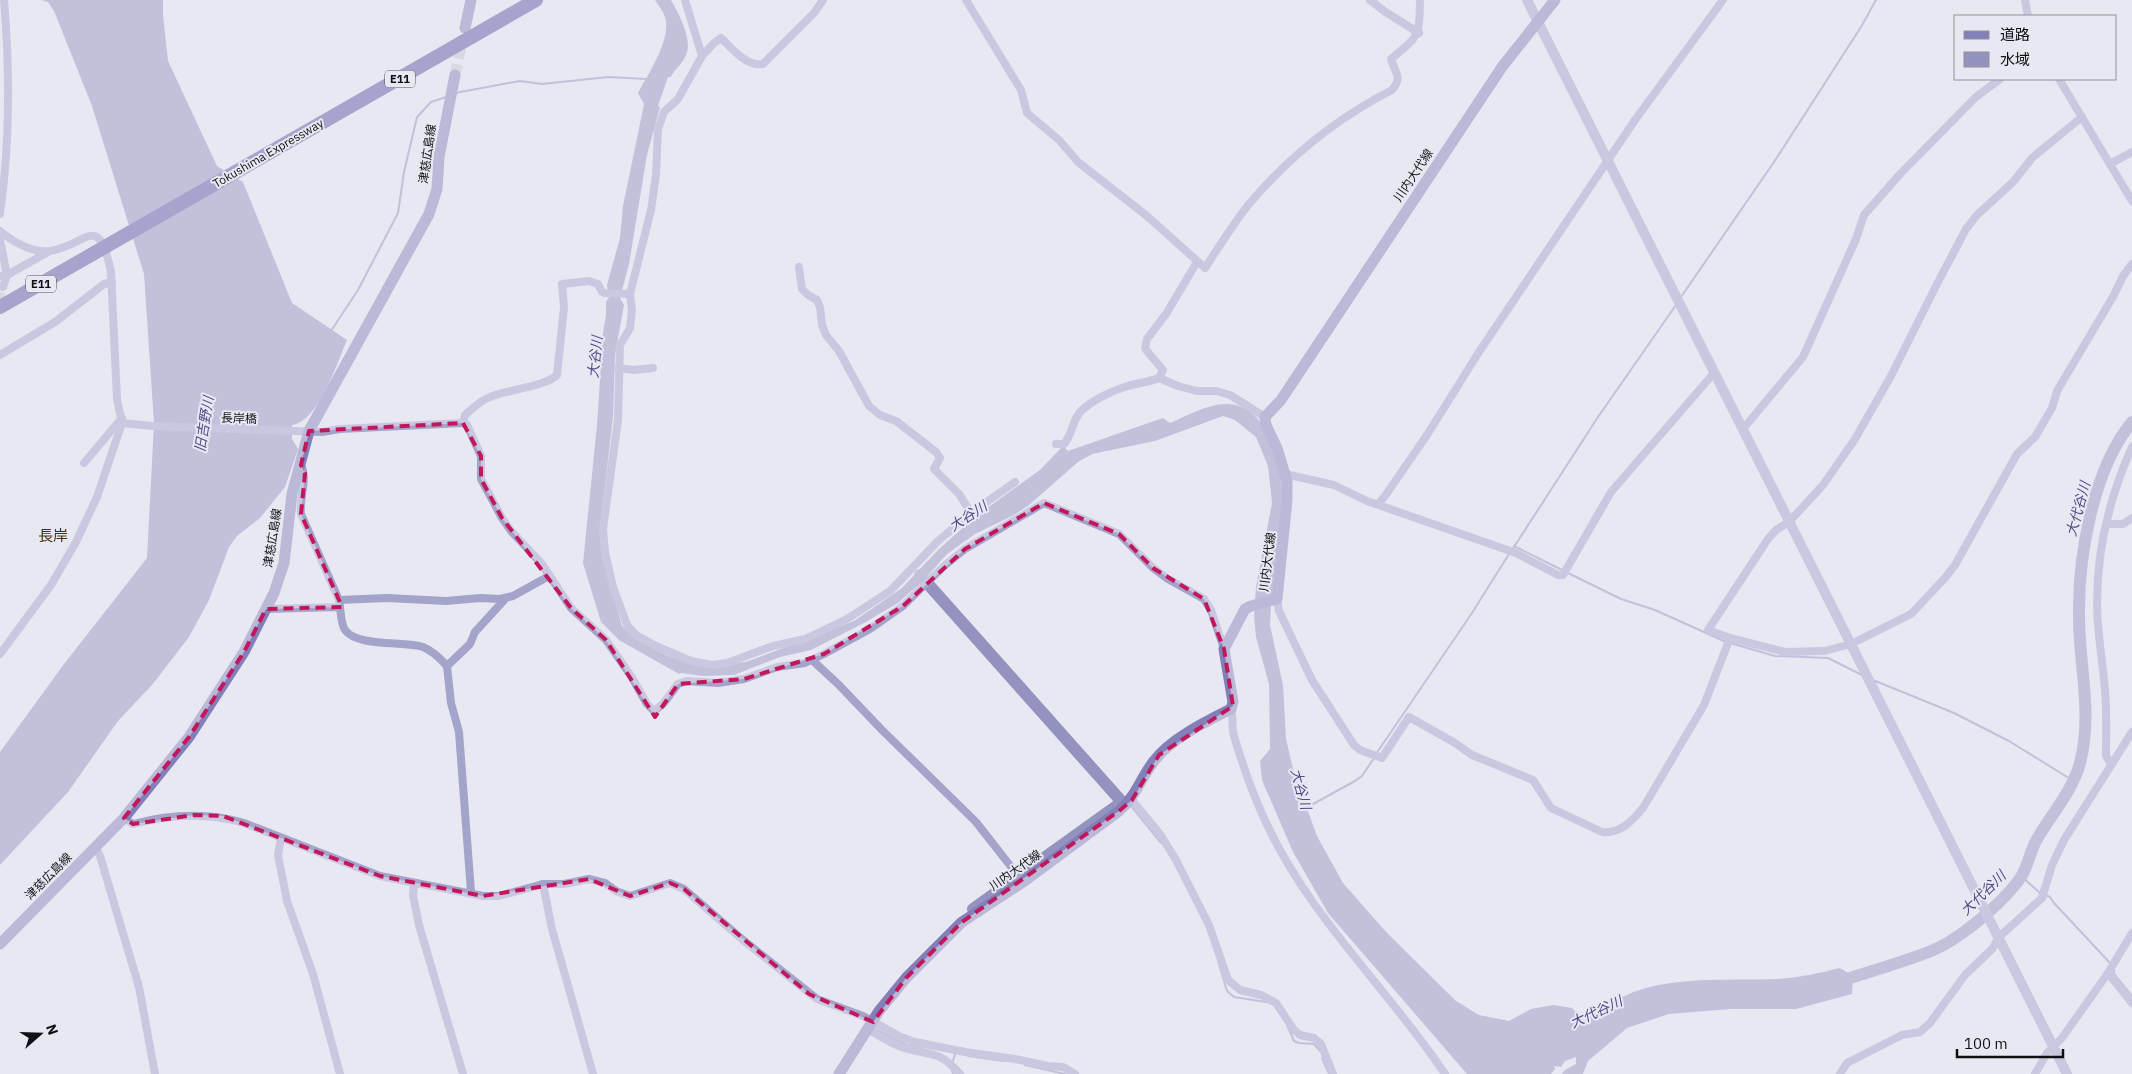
<svg xmlns="http://www.w3.org/2000/svg" width="2132" height="1074" font-family="'IBM Plex Sans','Noto Sans JP',sans-serif">
	<rect width="100%" height="100%" fill="#e8e8f3"/>
	<g fill="#9493bf">
		<path d="M41,0H163V15L168,61L217,166L243,182L292,303L347,340C337,363 319,421 292,425V439L298,449L285,487L260,518L237,536L229,547L209,600L189,637L152,685L118,721L68,792L0,865V752L64,664L147,558L154,423L144,274L92,106L54,11L48,2Z"/>
		<path d="M655,0H671C679,14 693,40 686,55C683,64 674,69 671,77H668L658,106L660,107L647,155L629,264L620,298L624,305L615,355L613,417L602,511L603,561L622,626L629,633L637,640L666,655L694,665L746,662L854,621L902,588L939,549L976,516L1040,470L1061,448L1064,447L1068,451L1163,418L1170,423C1184,417 1200,408 1216,405C1266,395 1279,458 1283,494L1271,605L1270,625L1283,685L1286,739L1294,773L1317,836L1343,883L1387,933L1456,1001L1479,1015L1509,1021L1531,1009L1553,1005L1572,1008L1584,1021C1602,1009 1619,996 1640,990C1683,976 1732,981 1777,979C1798,978 1819,973 1840,968L1853,976L1852,994L1796,1009H1731L1669,1014L1627,1028L1588,1061L1583,1074H1562L1565,1070L1576,1064V1057L1565,1061L1561,1067L1554,1066L1555,1069L1551,1074H1467L1328,913L1293,852L1262,780L1260,761L1270,749L1269,684L1256,637L1254,616L1256,587L1272,503L1268,466L1256,437L1235,420L1223,416L1155,441L1092,454L1078,462L1029,505L1014,515L975,534L947,554L923,581L898,603L864,623L811,650L780,657L734,675L703,676L681,673L679,674L619,640L601,622L583,563L597,425L603,333L606,315V302L609,297L607,285L620,238L623,206L642,114L644,104L638,93C648,74 672,39 665,17C663,11 658,5 655,0Z"/>
	</g>
	<g fill="none" stroke-linecap="round" stroke-linejoin="round">
		<g stroke="#9493bf" stroke-width="2">
			<path d="M455,93L520,81L542,84L608,77L646,79"/>
			<path d="M1681,297L1774,162L1861,27L1876,0"/>
			<path d="M331,331L358,290L398,213L404,172L417,117L431,102L446,97"/>
			<path d="M1514,546L1564,571"/>
			<path d="M1512,550L1598,417L1676,305"/>
			<path d="M1568,573L1621,599L1655,610L1726,642"/>
			<path d="M1730,643L1775,656L1828,658L1862,675"/>
			<path d="M1873,680L1954,713L2009,741L2072,780"/>
			<path d="M1376,754L1472,613L1509,554"/>
			<path d="M1131,806L1161,843"/>
			<path d="M1304,809L1355,781L1362,776L1374,758"/>
			<path d="M2021,876L2040,893"/>
			<path d="M2045,895L2050,897L2054,903L2110,963"/>
			<path d="M1218,961L1227,991L1234,997L1266,1002"/>
			<path d="M2114,968V974L2132,996"/>
			<path d="M1287,1025L1294,1041L1299,1043L1314,1044L1320,1051"/>
			<path d="M873,1028L907,1045L922,1047"/>
			<path d="M968,1056L1003,1061"/>
			<path d="M1322,1058L1329,1074"/>
			<path d="M952,1064L955,1054"/>
			<path d="M1025,1065L1065,1074"/>
			<path d="M951,1068L953,1074"/>
		</g>
		<g stroke="#9493bf" stroke-width="12">
			<path d="M920,575L1122,802L973,909"/>
			<path d="M1837,982C1868,972 1901,963 1931,951C1959,940 2004,902 2021,877C2028,866 2030,851 2037,839C2051,815 2073,790 2080,763C2093,713 2079,667 2079,616C2078,557 2093,469 2132,422"/>
		</g>
		<path stroke="#c8c8d2" stroke-width="8" stroke-dasharray="8 4" stroke-linecap="butt" d="M0,300L3,287"/>
		<path stroke="#c8c8d2" stroke-width="11" stroke-dasharray="11 5.5" stroke-linecap="butt" d="M455,75L463,37"/>
		<g stroke="#a4a3ca" stroke-width="8">
			<path d="M685,0L702,56"/>
			<path d="M823,0L814,13L763,64C746,67 733,49 721,38L714,43L702,56L678,99L664,112L658,129L656,175L651,210L630,294L632,310L630,328L620,345L618,420L603,529L605,552L613,587L627,625L636,635L656,646L691,661L712,665L727,663L773,646L805,639L847,619L890,591L938,541L971,513"/>
			<path d="M966,0L1021,90L1027,113L1059,140L1078,162L1147,216L1205,268C1219,247 1233,224 1249,204C1289,157 1337,118 1392,90C1403,77 1395,73 1391,59C1420,35 1419,37 1420,0"/>
			<path d="M1370,0L1384,11L1419,33"/>
			<path d="M2025,0L2028,16"/>
			<path d="M2059,79L2132,201"/>
			<path d="M2082,117L2032,158L2013,182L1977,215L1966,229L1937,284L1891,376L1855,439L1823,485L1789,522L1776,530L1768,539L1708,630L1730,638L1785,652L1824,651L1851,644L1911,614L1945,578L1955,565L2017,454L2035,437L2052,408L2057,391L2114,295L2123,276L2132,264"/>
			<path d="M2110,164L2132,152"/>
			<path d="M0,214C10,143 10,71 4,0"/>
			<path d="M0,231C13,242 32,253 50,251C87,246 98,209 111,272L117,399L122,423L152,426L322,432L340,429L463,423L467,425L481,456V479L502,518L511,531L542,564L571,608L606,640L631,676L647,704L654,711L663,704L678,684L687,681L718,683L744,679L777,667L805,663L824,654L870,629L903,606L944,566L965,549L1044,503L1119,534L1153,568L1168,579L1204,599L1211,610L1224,649"/>
			<path d="M0,240L7,275L3,287"/>
			<path d="M799,267L802,289L808,295L817,300L820,307L822,325L826,335L839,351L869,406L880,415L896,421L936,452L940,458L934,469L959,494L971,513L1015,482"/>
			<path d="M0,276L7,275L48,252"/>
			<path d="M0,355L55,322L104,284L112,282"/>
			<path d="M618,368L634,370L653,368"/>
			<path d="M1159,378L1178,386L1197,391H1216L1230,395L1265,417"/>
			<path d="M463,423L465,415C472,409 481,400 490,397C506,390 547,386 557,375L564,307L562,284L589,281L598,284L602,292L605,293L630,294"/>
			<path d="M1743,429L1803,357L1856,239L1864,215L1901,173L1976,97L2000,79"/>
			<path d="M1056,444H1064C1073,434 1072,419 1082,410C1092,401 1109,392 1122,388C1134,383 1147,383 1159,378L1163,370L1147,351L1145,348L1147,339L1166,314L1197,262"/>
			<path d="M84,463L122,418"/>
			<path d="M301,465C308,479 299,498 301,514L339,600L387,598L446,601L480,598L500,599L513,596L549,576"/>
			<path d="M1285,474L1334,485L1367,501L1516,553L1558,575H1563L1611,492L1714,373"/>
			<path d="M1379,503L1385,496L1427,435L1479,352L1635,120L1723,0"/>
			<path d="M2106,524H2123L2132,518"/>
			<path d="M1277,599L1279,611L1312,680L1354,745L1360,750L1382,758L1409,717L1455,743L1472,755L1533,780L1551,808L1602,832C1620,834 1632,821 1643,808L1704,705L1730,638"/>
			<path d="M339,600C341,609 340,622 345,630C357,647 404,641 423,647C433,651 440,658 447,666"/>
			<path d="M266,609L340,607"/>
			<path d="M0,654L51,585L76,542L97,497L122,423"/>
			<path d="M812,660L838,684L882,730L976,822L1023,882"/>
			<path d="M1231,709C1234,718 1231,727 1234,736C1242,763 1252,792 1264,818C1307,915 1387,987 1445,1074"/>
			<path d="M2111,764L2106,756C2106,735 2107,713 2105,691C2103,662 2097,633 2097,603C2097,550 2110,496 2132,447"/>
			<path d="M1132,800L1160,834L1176,860L1209,925L1228,980L1240,990L1261,995L1276,1003L1294,1030L1300,1035L1314,1038L1321,1044L1333,1074"/>
			<path d="M124,818L133,824C171,814 207,812 244,823L380,876L483,896H499L543,884H564L589,879L605,883L616,891L630,896L670,883L684,889L743,940L817,999L863,1016L901,1037L915,1042L965,1052L1015,1059L1048,1066L1063,1067L1075,1074"/>
			<path d="M281,838L278,855L287,901L313,974L340,1074"/>
			<path d="M96,848L100,856L139,987L155,1074"/>
			<path d="M414,883L413,895L419,925L463,1074"/>
			<path d="M543,884L552,929L593,1074"/>
			<path d="M471,892L459,732L451,703L447,666L470,644L475,632L506,598"/>
			<path d="M2108,973L2132,1003"/>
			<path d="M869,1030C880,1036 891,1044 904,1048C932,1056 939,1050 960,1074"/>
			<path d="M1840,1074L1847,1063L1902,1035L1920,1032L1930,1023L1965,975L1993,948L1998,938L2042,898L2052,865L2064,840L2132,732"/>
			<path d="M2035,1074L2047,1053L2062,1038L2108,973L2132,933"/>
		</g>
		<path stroke="#a4a3ca" stroke-width="10" d="M1527,0L2067,1074"/>
		<g stroke="#8380b9" stroke-width="11">
			<path d="M465,28L471,0"/>
			<path d="M0,944L124,818L189,737L244,652L274,593L284,563L292,494L309,431L429,214L437,189L439,157L455,75"/>
			<path d="M839,1074L879,1011L906,978L962,922L1023,882L1119,811C1137,795 1140,779 1154,761C1170,739 1207,721 1231,709L1233,702L1224,649L1245,609L1251,606L1277,599L1287,500V481L1277,448L1266,425L1265,417L1281,400L1502,67L1555,0"/>
		</g>
		<path stroke="#5950a0" stroke-width="14" d="M0,307L536,0"/>
	</g>
	<path d="M0 0H2132V1074H0ZM463,423L481,456V479L502,518L571,608L606,640L655,717L678,684L744,679L824,654L903,606L965,549L1044,503L1119,534L1153,568L1204,599L1224,649L1233,706L1159,755L1132,800L1119,811L962,922L906,978L873,1022L809,994L684,889L670,883L630,896L589,879L483,896L380,876L223,816L194,815L133,824L124,818L189,737L244,652L266,609L342,607L301,514L305,473L301,465L309,431Z" fill="#e8e8f3" fill-opacity=".55" fill-rule="evenodd"/>
	<path fill="none" stroke="#c2185b" stroke-width="4" stroke-dasharray="10 6" stroke-linejoin="round" d="M463,423L481,456V479L502,518L571,608L606,640L655,717L678,684L744,679L824,654L903,606L965,549L1044,503L1119,534L1153,568L1204,599L1224,649L1233,706L1159,755L1132,800L1119,811L962,922L906,978L873,1022L809,994L684,889L670,883L630,896L589,879L483,896L380,876L223,816L194,815L133,824L124,818L189,737L244,652L266,609L342,607L301,514L305,473L301,465L309,431Z"/>
	<g text-anchor="middle" dominant-baseline="central" stroke-width="4" stroke-linejoin="round" paint-order="stroke">
		<g fill="#e8e8f3" stroke="#515157" stroke-width="1">
			<rect x="385" y="70.5" width="30" height="17" rx="4"/>
			<rect x="26" y="275.5" width="30" height="17" rx="4"/>
		</g>
		<g font-size="11" font-weight="bold" fill="#101014">
			<text x="400" y="79">E11</text>
			<text x="41" y="284">E11</text>
		</g>
		<g font-size="12" fill="#101014" stroke="#e8e8f3">
			<text transform="translate(268 153) rotate(-30)">Tokushima Expressway</text>
			<text transform="translate(427 154) rotate(-82)">津慈広島線</text>
			<text transform="translate(1413 175) rotate(-56)">川内大代線</text>
			<text transform="translate(239 418) rotate(2)">長岸橋</text>
			<text transform="translate(272 538) rotate(-81)">津慈広島線</text>
			<text transform="translate(1267 562) rotate(-83)">川内大代線</text>
			<text transform="translate(1015 870) rotate(-35)">川内大代線</text>
			<text transform="translate(48 876) rotate(-45)">津慈広島線</text>
		</g>
		<g font-size="14" font-style="italic" fill="#504b86" stroke="#e8e8f3">
			<text transform="translate(595 357) rotate(-84)">大谷川</text>
			<text transform="translate(204 424) rotate(-81)">旧吉野川</text>
			<text transform="translate(2078 509) rotate(-75)">大代谷川</text>
			<text transform="translate(968 516) rotate(-33)">大谷川</text>
			<text transform="translate(1301 789) rotate(75)">大谷川</text>
			<text transform="translate(1983 893) rotate(-44)">大代谷川</text>
			<text transform="translate(1596 1012) rotate(-25)">大代谷川</text>
		</g>
		<g font-size="15" fill="#49330e" stroke="#e8e8f3">
			<text x="53" y="535">長岸</text>
		</g>
	</g>
	<rect x="1954" y="15" width="162" height="65" fill="#e8e8f3" stroke="#92929a"/>
	<rect x="1964" y="31" width="25" height="8" fill="#8380b9" stroke="#92929a"/>
	<text x="2000" y="40" font-size="15" fill="#101014">道路</text>
	<rect x="1964" y="52" width="25" height="15" fill="#9493bf" stroke="#92929a"/>
	<text x="2000" y="65" font-size="15" fill="#101014">水域</text>
	<g transform="translate(40 1034) rotate(70)" stroke="#e8e8f3" stroke-width="4" paint-order="stroke">
	<path d="M0-4L9 19L0 12L-9 19Z" fill="#101014"/>
	<text y="-8" font-size="14" font-weight="bold" text-anchor="middle" fill="#101014">N</text>
	</g>
	<path d="M1957 1049v8h106v-8" fill="none" stroke="#101014" stroke-width="2.5"/>
	<text x="1964" y="1049" font-size="15" fill="#101014" stroke="#e8e8f3" stroke-width="4" paint-order="stroke">100 m</text>
</svg>
